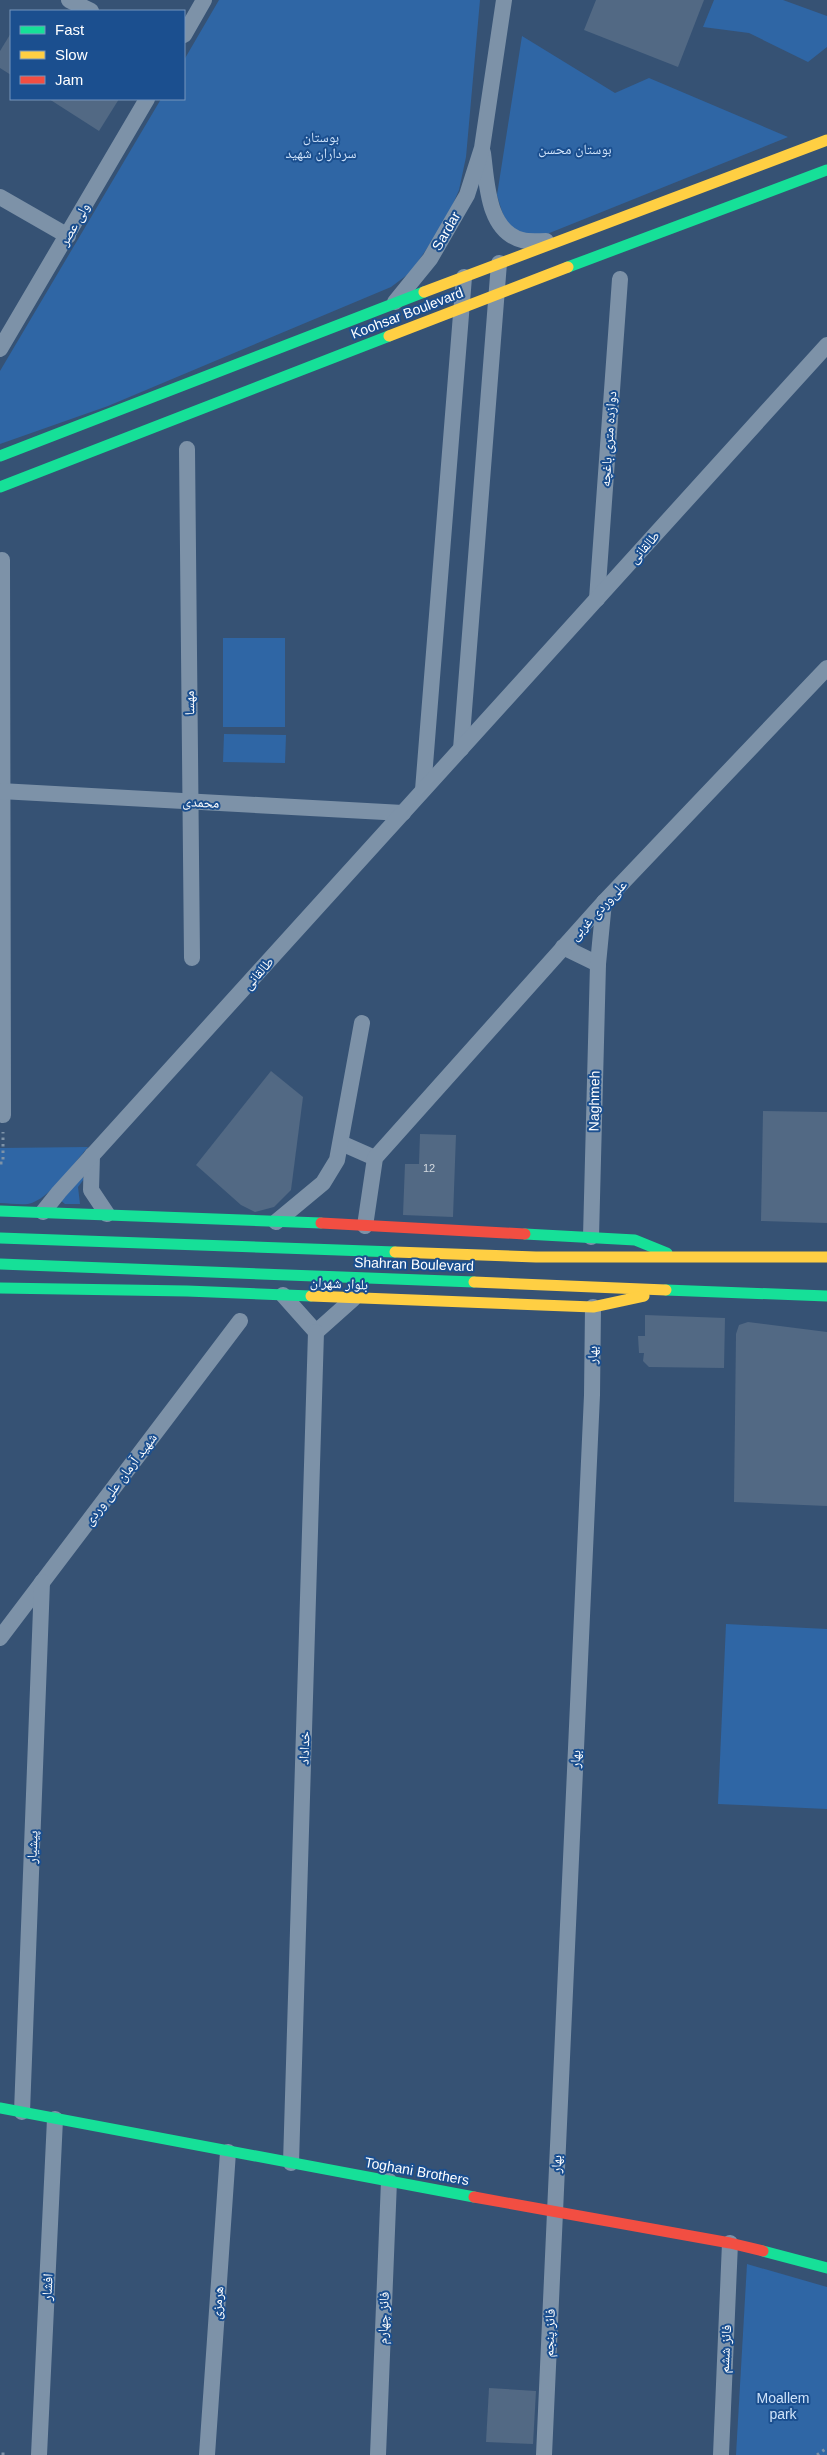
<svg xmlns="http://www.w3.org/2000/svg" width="827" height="2455" font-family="Helvetica,'Noto Naskh Arabic',sans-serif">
	<rect width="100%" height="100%" fill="#365274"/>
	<g fill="#2f66a5">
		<path d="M219,0H480L466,157L459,190L446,220L411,272L391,287L108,406L0,444V371L161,99H184V60Z"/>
		<path d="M714,0H783L827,16V47L808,62L749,33L703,27Z"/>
		<path d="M522,36L615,93L649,78L788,137L542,236C509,233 506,226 497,195Z"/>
		<rect x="223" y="638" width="62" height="89"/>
		<path d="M224,734L286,735L285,763L223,762Z"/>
		<path d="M88,1147C74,1163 49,1200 28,1204C19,1205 9,1203 0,1203V1148Z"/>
		<path d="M82,1176L84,1179L78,1187L80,1204H65L60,1200Z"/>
		<path d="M726,1624L827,1629V1809L718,1804Z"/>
		<path d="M747,2264L827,2287V2455H736Z"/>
	</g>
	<g fill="#526984">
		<path d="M596,0H704L678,67L584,30Z"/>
		<path d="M11,33V75L0,68V51Z"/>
		<path d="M49,99H119L99,131Z"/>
		<path d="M271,1071L303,1097L291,1190L274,1207L255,1212L241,1205L196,1165Z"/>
		<path d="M763,1111L827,1112V1223L761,1221Z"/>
		<path d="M420,1134L456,1135L453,1217L403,1215L405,1164H419Z"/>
		<path d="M645,1315L725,1318L724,1368L649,1367L643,1361L644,1353H639L638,1336H645Z"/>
		<path d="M748,1322L827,1332V1506L734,1502L736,1334L739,1325Z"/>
		<path d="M489,2388L536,2391L533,2444L486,2442Z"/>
	</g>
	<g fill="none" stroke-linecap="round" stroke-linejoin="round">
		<g stroke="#7d92a8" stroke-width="3" stroke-dasharray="2.5 4" stroke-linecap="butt">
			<path d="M0,1163H3V1132"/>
			<path d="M3,2455V2452"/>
			<path d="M817,2455L827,2448"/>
		</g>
		<g stroke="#7d92a8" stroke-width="16">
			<path d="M69,0L91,11"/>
			<path d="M184,35L204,0"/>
			<path d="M483,153C487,182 487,231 522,240C529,242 538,241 546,241"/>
			<path d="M0,197L68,236"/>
			<path d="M395,302L430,259L467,195L482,148L504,0"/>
			<path d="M0,349L147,99"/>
			<path d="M187,449L192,958"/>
			<path d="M2,560L3,1115"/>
			<path d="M597,599L620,279"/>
			<path d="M461,749L499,263"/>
			<path d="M423,790L464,277"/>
			<path d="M0,791L403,813"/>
			<path d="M563,947L598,964"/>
			<path d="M341,1143L375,1158"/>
			<path d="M92,1155L91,1190L107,1214"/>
			<path d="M43,1212L59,1192L827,345"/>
			<path d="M276,1222L323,1183L337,1160L362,1023"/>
			<path d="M365,1226L375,1158L604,902L827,668"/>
			<path d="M591,1237L598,964L604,902"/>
			<path d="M283,1295L316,1332L353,1299"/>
			<path d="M0,1638L240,1321"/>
			<path d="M22,2112L42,1582"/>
			<path d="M291,2163L316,1332"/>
			<path d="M39,2455L55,2119"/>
			<path d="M207,2455L228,2152"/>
			<path d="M378,2455L389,2181"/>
			<path d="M544,2455L592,1395L593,1307"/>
			<path d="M721,2455L730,2243"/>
		</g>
		<g stroke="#16e098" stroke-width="11">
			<path d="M568,267L827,170"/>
			<path d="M0,456L424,292"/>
			<path d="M0,487L389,336"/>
			<path d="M0,1211L321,1223"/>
			<path d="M525,1234L635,1240L667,1253"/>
			<path d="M0,1238L395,1252"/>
			<path d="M0,1264L474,1282"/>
			<path d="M0,1288L187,1291L311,1296"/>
			<path d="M666,1290L827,1296"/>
			<path d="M0,2108L474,2197"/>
			<path d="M763,2251L827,2268"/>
		</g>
		<g stroke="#ffcf43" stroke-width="11">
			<path d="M424,292L827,140"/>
			<path d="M389,336L568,267"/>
			<path d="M395,1252L536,1257H827"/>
			<path d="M474,1282L666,1290"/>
			<path d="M311,1296L593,1307L644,1296"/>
		</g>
		<g stroke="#f24e42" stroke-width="11">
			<path d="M321,1223L525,1234"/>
			<path d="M474,2197L730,2243L763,2251"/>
		</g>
	</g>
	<g text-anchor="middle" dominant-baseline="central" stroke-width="4" stroke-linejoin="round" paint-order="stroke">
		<g font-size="11" fill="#d4dae0">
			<text x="429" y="1168">12</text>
		</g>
		<g font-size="14" fill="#cfe3fa" stroke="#1b4f8f">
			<text x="321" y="137">بوستان<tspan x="321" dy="16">سرداران شهید</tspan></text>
			<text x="575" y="149">بوستان محسن</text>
			<text x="783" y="2398">Moallem<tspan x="783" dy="16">park</tspan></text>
		</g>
		<g font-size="14" fill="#fff" stroke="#1b4f8f">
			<text transform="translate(74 224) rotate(-60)">ولی عصر</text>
			<text transform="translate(446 231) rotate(-60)">Sardar</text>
			<text transform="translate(407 313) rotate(-21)">Koohsar Boulevard</text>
			<text transform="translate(608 439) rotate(-86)">دوازده متری باغچه</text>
			<text transform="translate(644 547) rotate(-48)">طالقانی</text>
			<text transform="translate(189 703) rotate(-91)">مهسا</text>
			<text transform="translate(201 802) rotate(3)">محمدی</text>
			<text transform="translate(598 910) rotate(-47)">علی‌وردی غربی</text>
			<text transform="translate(258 973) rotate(-48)">طالقانی</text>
			<text transform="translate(594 1101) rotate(-89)">Naghmeh</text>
			<text transform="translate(414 1264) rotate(2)">Shahran Boulevard</text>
			<text transform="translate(339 1283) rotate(3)">بلوار شهران</text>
			<text transform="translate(592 1355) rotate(-89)">بهار</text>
			<text transform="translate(120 1479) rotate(-53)">شهید آرمان علی وردی</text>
			<text transform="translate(304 1748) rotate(-88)">خداداد</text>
			<text transform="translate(575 1759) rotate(-87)">بهار</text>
			<text transform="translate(32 1847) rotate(-88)">پیشیار</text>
			<text transform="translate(556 2164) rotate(-87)">بهار</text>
			<text transform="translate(417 2171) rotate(10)">Toghani Brothers</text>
			<text transform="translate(47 2287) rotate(-87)">افشار</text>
			<text transform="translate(217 2303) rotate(-86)">هرمزی</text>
			<text transform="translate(383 2318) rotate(-88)">فائز چهارم</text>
			<text transform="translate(549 2333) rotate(-88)">فائز پنجم</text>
			<text transform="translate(725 2349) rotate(-87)">فائز ششم</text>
		</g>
	</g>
	<rect x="10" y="10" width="175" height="90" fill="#1b4f8f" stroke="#7695bc"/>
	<rect x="20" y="26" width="25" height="8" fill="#16e098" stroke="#7695bc"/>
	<text x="55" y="35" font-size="15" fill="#ffffff">Fast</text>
	<rect x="20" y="51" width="25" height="8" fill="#ffcf43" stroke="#7695bc"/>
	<text x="55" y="60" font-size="15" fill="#ffffff">Slow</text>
	<rect x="20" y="76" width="25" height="8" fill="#f24e42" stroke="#7695bc"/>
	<text x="55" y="85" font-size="15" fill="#ffffff">Jam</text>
</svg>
